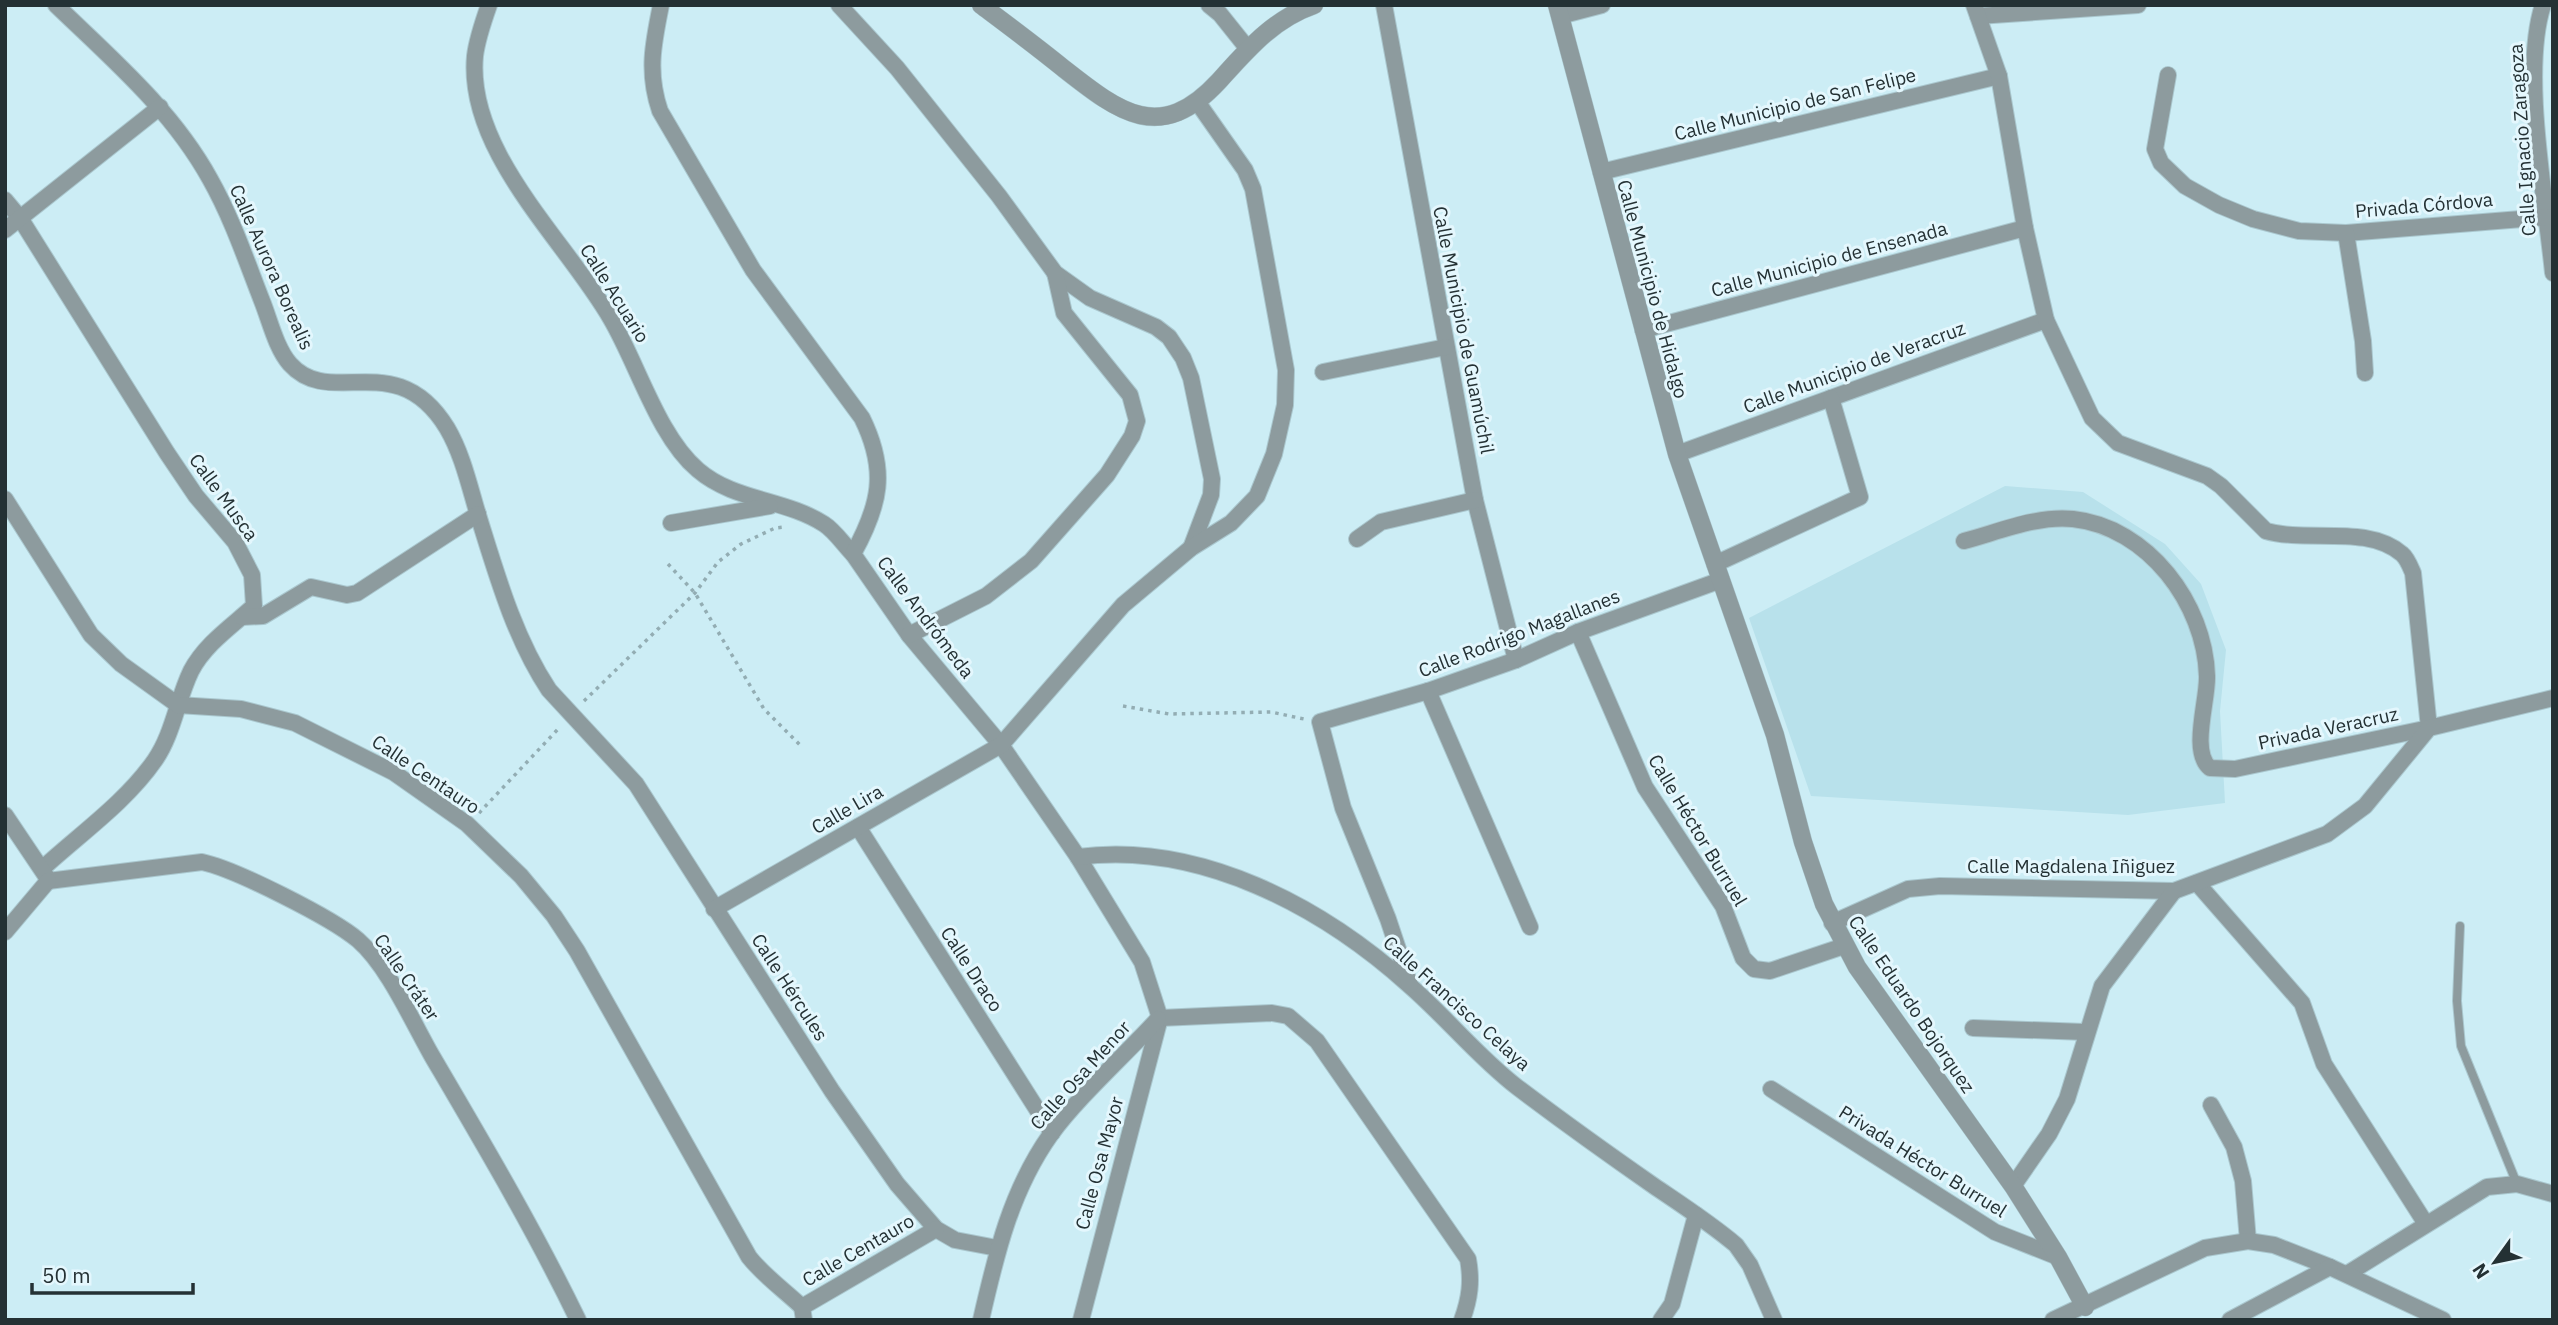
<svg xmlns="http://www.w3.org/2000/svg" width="2558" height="1325" font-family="'IBM Plex Sans',sans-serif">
	<rect width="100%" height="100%" fill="#ccedf5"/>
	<path fill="#b8e1eb" d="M2005,486L2083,492L2165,544L2201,584L2226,650L2220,711L2225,803L2128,815L1811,796L1749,618Z"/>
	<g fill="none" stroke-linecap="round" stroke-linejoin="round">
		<defs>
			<path id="service" d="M2460,926L2457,1001L2461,1046L2517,1184"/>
			<g id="minor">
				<path d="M56,5C112,59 172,110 210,179C232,218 246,260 262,301C270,321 276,348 290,364C331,410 396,345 447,428C463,455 470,489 479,518C497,576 515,639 549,690L636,784L832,1091L897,1184L936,1229L955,1240L997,1248"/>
				<path d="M489,5C483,22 477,39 475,56C466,152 567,242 611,319C638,365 658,436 698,470C734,501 785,499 824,524C835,531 844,545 853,554"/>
				<path d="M661,5C653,44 647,73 660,111L753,270L862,418C888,471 880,505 853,554L909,635L1001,745L1078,857L1142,962L1160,1018L1081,1320"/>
				<path d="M839,5L897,68L999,196L1055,273L1090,298L1156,327L1169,337L1183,358L1191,378L1212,479L1211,495L1191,548"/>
				<path d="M1209,5L1220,14L1248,49"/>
				<path d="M1384,5L1475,500L1516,660"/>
				<path d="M2543,5C2521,72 2546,200 2553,273"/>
				<path d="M1560,16L1602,5"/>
				<path d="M1978,16L2138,5"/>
				<path d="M2168,75L2155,149L2161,163L2185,186L2219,205L2253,219L2299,231L2346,233L2547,217"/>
				<path d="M1601,172L1999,76"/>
				<path d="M5,200L20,218L167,453L196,496L235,542L252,575L254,606C232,626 205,644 191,671C177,700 173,734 155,760C126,802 80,834 43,868"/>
				<path d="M5,230L160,107"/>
				<path d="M2346,233L2363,341L2365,373"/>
				<path d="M1643,330L2025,228"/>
				<path d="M1323,372L1446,347"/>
				<path d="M1677,454L2046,320"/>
				<path d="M5,499L91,635L121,664L178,705L241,709L295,723L393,772L467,824L521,876L554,916L577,951L749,1257C764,1276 784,1290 802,1307"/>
				<path d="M671,523L770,506"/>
				<path d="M1357,539L1381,522L1475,500"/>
				<path d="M1964,541C1998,532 2038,515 2073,519C2148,527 2205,604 2207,676C2208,700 2190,752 2210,768L2235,769L2429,728L2413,573C2410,566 2407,558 2402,554C2367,524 2308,543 2266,531L2221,486L2207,476L2118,443L2092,418L2046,320L2025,228L1999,76L1974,5"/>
				<path d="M1715,564L1860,497L1831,398"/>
				<path d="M242,617L263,616L311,587L347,595L357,593L478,514"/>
				<path d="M1578,632L1645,787L1723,906L1743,958L1754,969L1770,971L1844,946"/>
				<path d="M909,635L986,596L1031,561L1107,475L1132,436L1137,421L1130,395L1064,313L1055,273"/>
				<path d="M1428,691L1530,927"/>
				<path d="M5,815L46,876"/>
				<path d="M858,827L1052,1133"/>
				<path d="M1078,857C1199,841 1321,906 1409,985C1447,1018 1477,1056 1517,1087C1562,1121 1608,1154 1654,1186C1682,1205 1710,1223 1736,1245L1750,1265L1774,1320"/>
				<path d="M48,881L202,862C235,869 332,918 358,940C388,966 412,1021 432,1056C483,1143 534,1229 578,1320"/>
				<path d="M2197,883L2302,1003L2324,1064L2426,1224"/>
				<path d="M714,909L1001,745L1123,605L1191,548L1231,523L1257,496L1274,454L1285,405L1286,370L1253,189L1245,170L1198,103"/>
				<path d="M1832,923L1908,889L1940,886L2174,891L2327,834L2365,806L2429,728L2553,698"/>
				<path d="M5,932L48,881"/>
				<path d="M1410,985L1388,919L1343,808L1320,722L1428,691L1516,660L1578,632L1721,580"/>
				<path d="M1160,1018L1272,1013L1288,1016L1317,1041L1468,1259C1472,1281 1470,1298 1462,1320"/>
				<path d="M1973,1028L2085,1032"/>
				<path d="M1771,1089L1995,1232L2058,1257"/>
				<path d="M2211,1105L2234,1147L2243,1181L2248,1241"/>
				<path d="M2013,1186L2049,1134L2067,1099L2102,986L2174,891"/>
				<path d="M2347,1274L2487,1187L2517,1184L2553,1194"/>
				<path d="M804,1320L802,1307L936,1229"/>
				<path d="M981,1320C996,1254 1011,1190 1051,1134C1078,1097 1125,1055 1158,1019"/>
				<path d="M1661,1320L1672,1304L1696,1215"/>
				<path d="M2053,1320L2205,1248L2248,1241L2274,1245L2330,1267L2443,1320"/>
				<path d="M2230,1320L2330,1267"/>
			</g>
			<g id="tertiary">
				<path d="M981,5C1009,26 1036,46 1063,68C1119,112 1160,145 1219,81C1247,50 1273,19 1314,5"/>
				<path d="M1557,5L1677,454L1775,735L1803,842L1824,904L1857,967L2013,1186L2058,1257L2085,1307"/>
			</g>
		</defs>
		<use href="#service" stroke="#aac7ce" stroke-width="10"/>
		<use href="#minor" stroke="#aac7ce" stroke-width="18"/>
		<use href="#tertiary" stroke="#aac7ce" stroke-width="19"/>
		<g stroke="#93adb3" stroke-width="3.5" stroke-dasharray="3.5 5" stroke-linecap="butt">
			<path d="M668,564L695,593L764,709L800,745"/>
			<path d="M584,701L695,593L718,562L741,544L775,528L784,527"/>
			<path d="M1123,706L1169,714L1271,712L1304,719"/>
			<path d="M479,813L560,727"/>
		</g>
		<use href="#service" stroke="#8d9b9e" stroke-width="8"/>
		<use href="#minor" stroke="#8d9b9e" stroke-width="16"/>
		<use href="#tertiary" stroke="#8d9b9e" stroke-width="18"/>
	</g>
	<g text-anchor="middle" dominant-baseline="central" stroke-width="6" stroke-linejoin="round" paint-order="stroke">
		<g font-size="19" fill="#243134" stroke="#e4f7fd">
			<text transform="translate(1795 104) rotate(-14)">Calle Municipio de San Felipe</text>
			<text transform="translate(2522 140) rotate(-94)">Calle Ignacio Zaragoza</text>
			<text transform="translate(2424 205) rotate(-5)">Privada Córdova</text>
			<text transform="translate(1829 259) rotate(-15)">Calle Municipio de Ensenada</text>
			<text transform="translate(272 267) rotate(66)">Calle Aurora Borealis</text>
			<text transform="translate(1653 289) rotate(75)">Calle Municipio de Hidalgo</text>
			<text transform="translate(615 293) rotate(58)">Calle Acuario</text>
			<text transform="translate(1464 330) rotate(79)">Calle Municipio de Guamúchil</text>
			<text transform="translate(1854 367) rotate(-20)">Calle Municipio de Veracruz</text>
			<text transform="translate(224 497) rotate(54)">Calle Musca</text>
			<text transform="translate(926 617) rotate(53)">Calle Andrómeda</text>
			<text transform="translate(1519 633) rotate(-21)">Calle Rodrigo Magallanes</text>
			<text transform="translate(2328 728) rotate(-12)">Privada Veracruz</text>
			<text transform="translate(426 774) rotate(34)">Calle Centauro</text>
			<text transform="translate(847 809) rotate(-30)">Calle Lira</text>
			<text transform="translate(1698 830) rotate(59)">Calle Héctor Burruel</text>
			<text x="2071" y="866">Calle Magdalena Iñiguez</text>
			<text transform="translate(972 969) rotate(57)">Calle Draco</text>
			<text transform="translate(407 977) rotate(56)">Calle Cráter</text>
			<text transform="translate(790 987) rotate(57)">Calle Hércules</text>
			<text transform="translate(1457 1003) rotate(42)">Calle Francisco Celaya</text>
			<text transform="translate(1912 1004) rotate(56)">Calle Eduardo Bojorquez</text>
			<text transform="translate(1080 1075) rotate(-48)">Calle Osa Menor</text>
			<text transform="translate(1923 1161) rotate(32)">Privada Héctor Burruel</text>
			<text transform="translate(1099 1163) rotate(-75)">Calle Osa Mayor</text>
			<text transform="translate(858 1250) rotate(-30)">Calle Centauro</text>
		</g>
	</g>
	<rect width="2558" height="1325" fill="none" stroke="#243134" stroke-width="14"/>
	<g transform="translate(2495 1262) rotate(237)" stroke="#e4f7fd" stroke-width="5" paint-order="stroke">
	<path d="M0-5L12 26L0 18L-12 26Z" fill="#243134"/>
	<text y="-10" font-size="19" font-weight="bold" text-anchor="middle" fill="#243134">N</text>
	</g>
	<path d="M32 1283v10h161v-10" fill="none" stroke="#243134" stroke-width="3.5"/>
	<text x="42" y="1283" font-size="21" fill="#243134" stroke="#e4f7fd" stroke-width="5" paint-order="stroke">50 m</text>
</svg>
